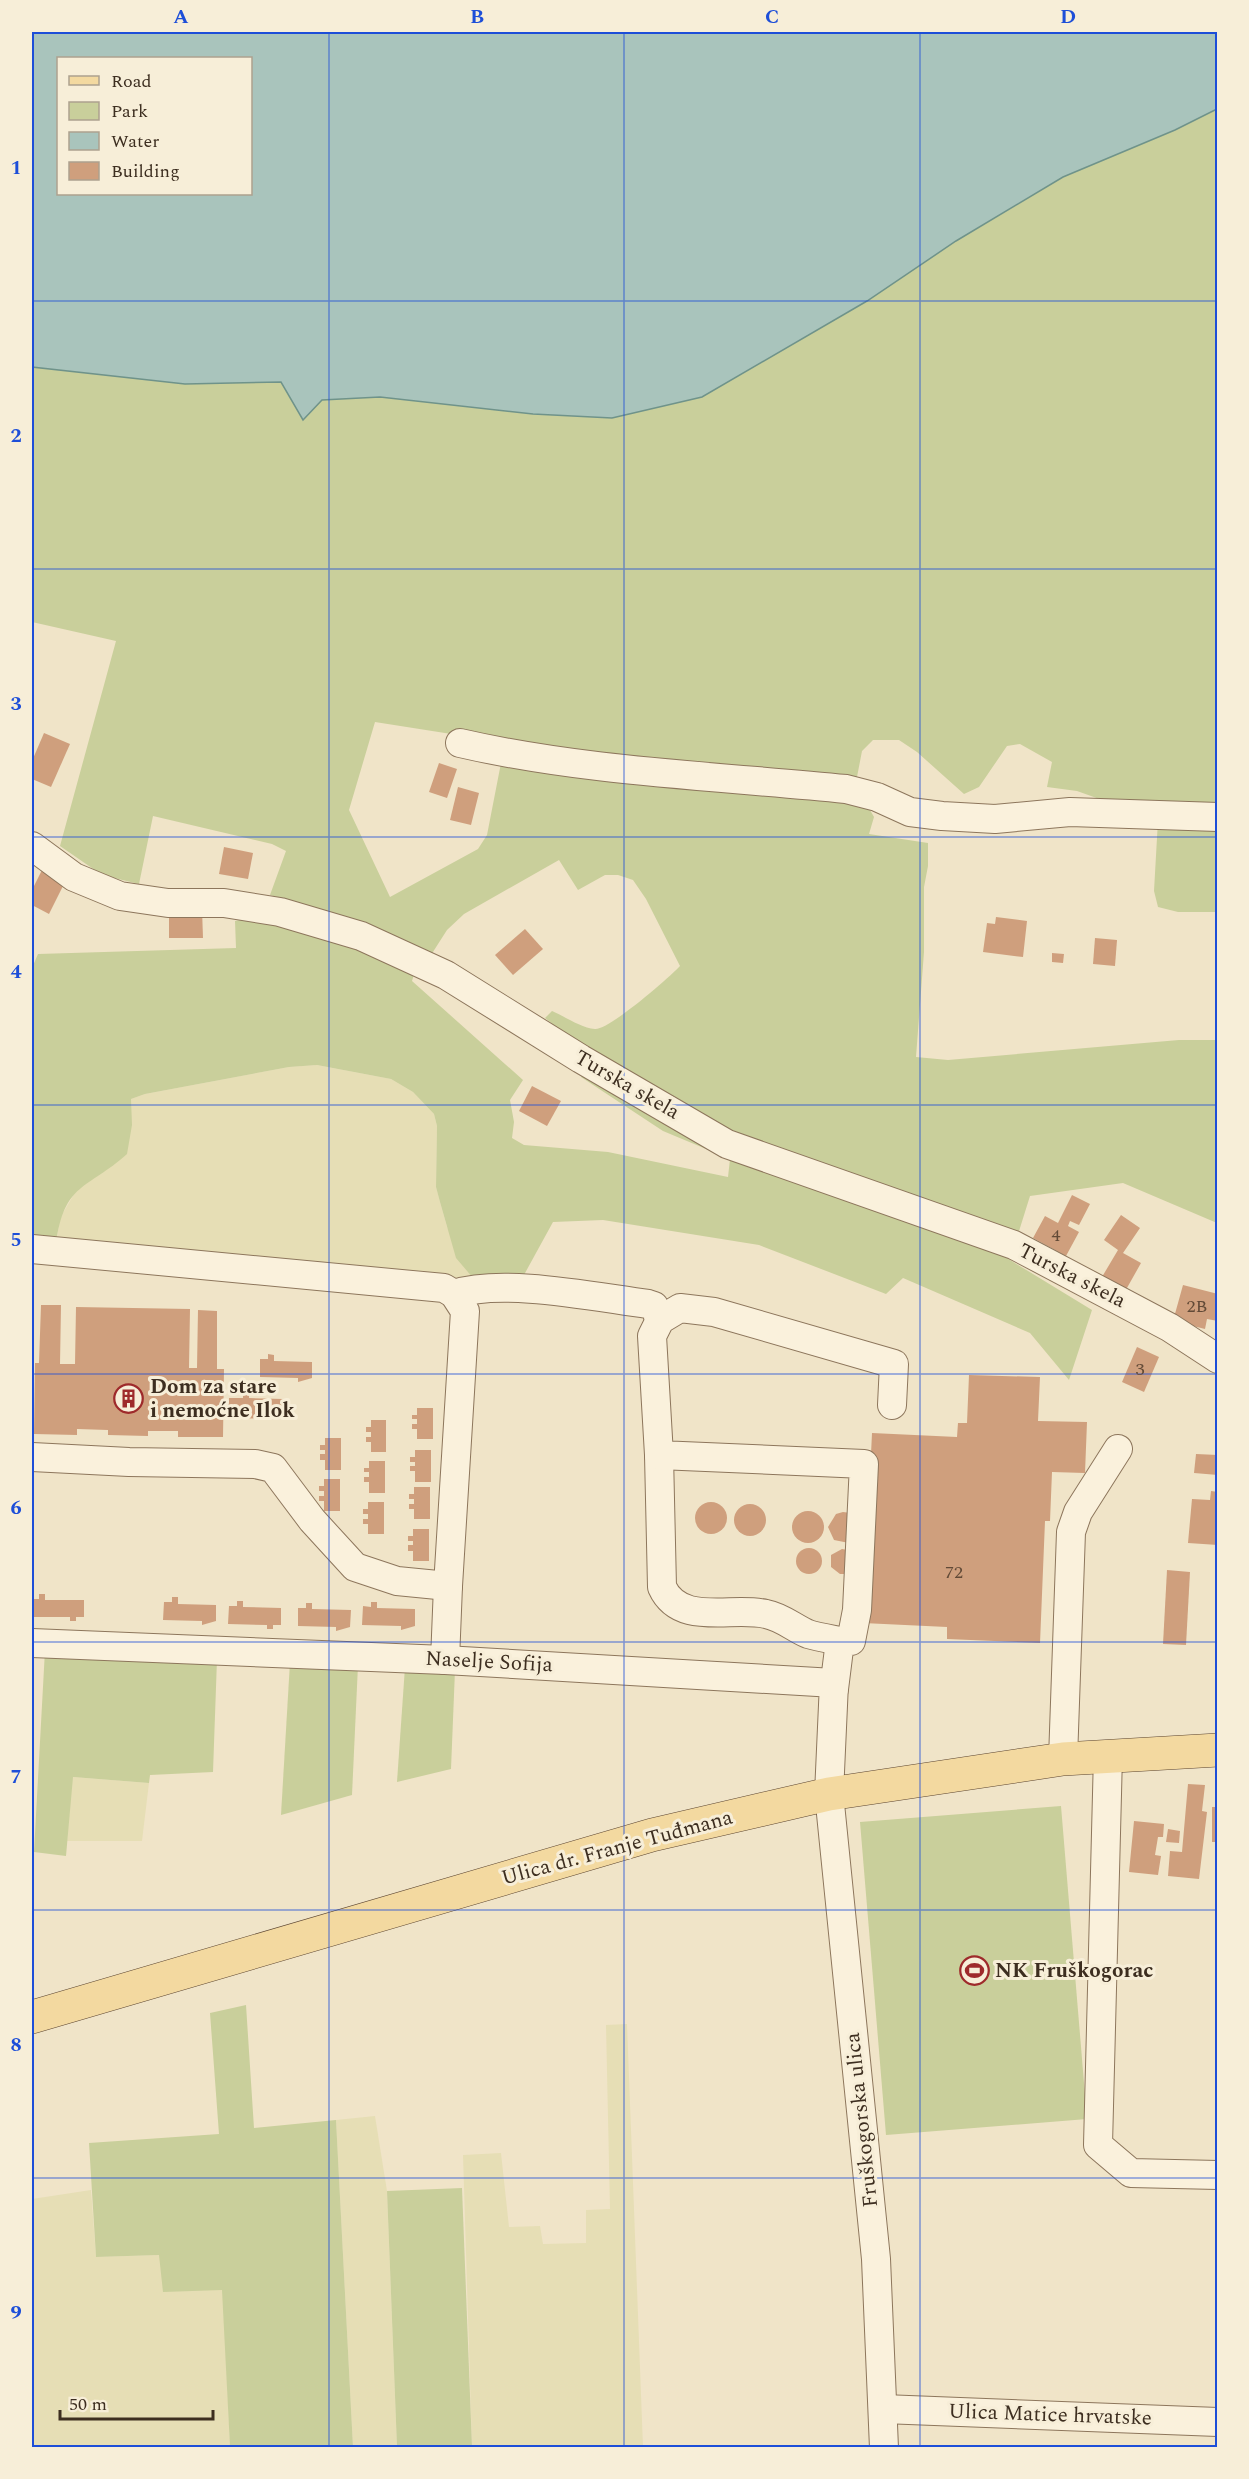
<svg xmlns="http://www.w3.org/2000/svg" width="1249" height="2479" font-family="Spectral,serif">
	<rect width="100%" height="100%" fill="#f0e4c8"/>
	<g fill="#e6deb5">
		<path d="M317,1065L391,1079L413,1092L434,1114L437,1126L436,1187L440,1202L447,1227L479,1285L56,1245L60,1218L77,1189L92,1178L131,1099L145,1094L289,1067Z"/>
		<path d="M72,1777L149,1783L142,1841H67Z"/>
		<path d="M627,2024L643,2447H472L463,2155L501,2153L509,2227L540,2226L543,2244L586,2243V2210L610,2209L606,2025Z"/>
		<path d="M375,2116L387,2191L397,2447H353L336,2120Z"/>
		<path d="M91,2190L96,2257L160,2255L223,2290L230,2447L32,2448V2199Z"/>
	</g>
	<g fill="#c9cf9b" fill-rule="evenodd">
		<path d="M1217,109V912H1178L1158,907L1154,891L1158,820L1077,791L1047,787L1052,762L1020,744L1007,746L979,787L964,794L917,752L899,740H873L862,751L852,803L870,810L874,817L869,834L928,843V866L924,887V952L916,1057L948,1060L1179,1040H1217V1223L1123,1183L1030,1196L1010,1260L1092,1310L1069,1380L1030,1333L903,1278L886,1294L759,1245L603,1220L553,1222L519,1284L479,1285L456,1258L440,1202L436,1187L437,1126L434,1114L413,1092L391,1079L317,1065L289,1067L145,1094L131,1099L132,1125L127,1154C87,1190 64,1182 56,1245L32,1243V968L38,954L236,948L235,921C289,908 365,950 415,971L412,981L523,1080L510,1100L514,1122L512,1138L524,1145L608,1152L728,1177L730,1159L663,1131L581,1077L593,1057L545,1018L552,1011C566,1017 581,1028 595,1029C609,1030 669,978 680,966L646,899L633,880L618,875H605L578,890L559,860L464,914L447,930L431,955L341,916L270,895L286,851L272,844L153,816L139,884L102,875L60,846L116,641L32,622V367L185,384L281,382L322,400L380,397L533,414L612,418L702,397L867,301L956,241L1063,177L1175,130ZM375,722L533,747L501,763L487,835L478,849L390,897L349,810Z"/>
		<path d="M45,1650L217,1659L213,1772L150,1775L149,1783L73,1777L66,1856L34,1852Z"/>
		<path d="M290,1662L358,1665L352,1795L281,1815Z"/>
		<path d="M405,1667L455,1670L451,1769L397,1782Z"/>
		<path d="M1061,1806L1087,2119L886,2135L860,1822Z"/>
		<path d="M246,2005L254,2128L336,2120L353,2447H230L222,2290L163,2292L159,2255L96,2257L89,2143L219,2134L210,2013Z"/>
		<path d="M462,2188L472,2447H397L387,2191Z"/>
	</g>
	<path fill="#a9c4bc" stroke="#6f938a" stroke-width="1.5" fill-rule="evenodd" d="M32,32H1217V109L1175,130L1063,177L956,241L867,301L702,397L612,418L533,414L380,397L322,400L303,420L281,382L185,384L32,367ZM58,58H250V194H58Z"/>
	<g fill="#cf9f7d">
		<path d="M44,733L70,744L51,787L32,779V761Z"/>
		<path d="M439,763L457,769L447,798L429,792Z"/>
		<path d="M458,787L479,793L471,825L450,820Z"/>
		<path d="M224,847L253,853L248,879L219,874Z"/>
		<path d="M43,868L66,880L49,914L32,905V890Z"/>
		<path d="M202,909L203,938H169V910Z"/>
		<path d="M996,917L1027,921L1023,957L983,952L987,923L995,924Z"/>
		<path d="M525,929L543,949L513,975L495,955Z"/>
		<path d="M1095,938L1117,940L1115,966L1093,964Z"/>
		<path d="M1052,953L1064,954L1063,963L1052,962Z"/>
		<path d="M532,1086L561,1101L547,1126L519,1111Z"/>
		<path d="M1072,1195L1090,1204L1079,1225L1070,1221L1068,1226L1079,1232L1066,1256L1033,1238L1045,1216L1058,1223Z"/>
		<path d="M1121,1215L1140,1228L1123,1253L1141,1263L1123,1295L1099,1282L1118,1250L1104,1240Z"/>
		<path d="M1183,1285L1218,1294V1321L1207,1319L1205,1329L1173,1321Z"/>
		<path d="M41,1305H61L60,1364H75L76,1307L190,1309L189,1368H197L198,1310L217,1311V1369H224L223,1437H178V1431H148V1436L108,1435V1430L77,1429V1435L34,1434L35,1363H39Z"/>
		<path d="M1137,1347L1159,1357L1144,1392L1122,1382Z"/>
		<path d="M268,1354L274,1355V1361L312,1362V1378L298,1382V1378L260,1377V1359H268Z"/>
		<path d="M969,1375L1040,1377L1038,1421L1087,1422L1085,1473L1052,1472L1050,1521H1045L1040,1643L947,1639V1627L863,1623L872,1433L957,1437L958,1423H967Z"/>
		<path d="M243,1394H249V1398L283,1399V1419L228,1418L229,1398H243Z"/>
		<path d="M417,1408H433V1439H417V1429H412V1424H417V1419H412V1415H417Z"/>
		<path d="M371,1420H386V1452H371V1442H366V1437H371V1432H366V1427H371Z"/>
		<path d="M325,1438H341V1470H325V1460H320V1454H325V1450H320V1445H325Z"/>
		<path d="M415,1450H431V1482H415V1471H410V1466H415V1462H410V1457H415Z"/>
		<path d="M1196,1454L1218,1455V1475L1194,1473Z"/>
		<path d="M369,1461H385V1493H369V1482H364V1477H369V1472H364V1468H369Z"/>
		<path d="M324,1479H340V1511H324V1501H319V1496H324V1491H319V1486H324Z"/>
		<path d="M414,1487H430V1519H414V1509H409V1504H414V1499H409V1494H414Z"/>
		<path d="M1211,1491L1218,1492V1545L1188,1543L1192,1499L1210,1500Z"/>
		<path d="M368,1502H384V1534H368V1524H363V1519H368V1514H363V1509H368Z"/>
		<circle cx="711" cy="1518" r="16"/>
		<circle cx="750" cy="1520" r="16"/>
		<circle cx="808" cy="1527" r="16"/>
		<path d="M843,1512L851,1513L849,1543L834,1540L828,1527L836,1514Z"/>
		<path d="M413,1529H429V1561H413V1551H408V1545H413V1541H408V1536H413Z"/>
		<circle cx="809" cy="1561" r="13"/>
		<path d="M842,1549L848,1550L846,1574H840L831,1567V1555Z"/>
		<path d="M1167,1570L1190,1572L1186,1645L1163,1644Z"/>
		<path d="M39,1594H45V1600H84V1617H76V1621H70V1617H32V1599H39Z"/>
		<path d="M172,1597H178V1604L216,1605V1621L202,1625V1621L163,1620L164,1602H172Z"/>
		<path d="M237,1601H243V1607L281,1608V1625H273V1629H267V1625L228,1624L229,1606H237Z"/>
		<path d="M371,1602H377V1608L415,1609V1626L401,1630V1626L362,1625L363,1606L371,1607Z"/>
		<path d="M306,1603H312V1609L351,1610L350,1627L336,1631V1627L298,1626V1608H306Z"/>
		<path d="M1188,1784L1205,1785L1202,1811L1207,1812L1199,1879L1168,1876L1170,1851L1182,1852Z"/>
		<rect x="1212" y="1807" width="6" height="35"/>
		<path d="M1134,1821L1164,1824L1163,1837H1158L1155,1855L1161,1856L1158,1875L1129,1872Z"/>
		<path d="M1168,1829L1180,1831L1179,1843L1166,1842Z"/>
	</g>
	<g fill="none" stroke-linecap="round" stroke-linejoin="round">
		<defs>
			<g id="minor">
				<path d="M460,743C586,772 718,776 846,789L877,797L910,812L942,816L995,819L1070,812L1218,817"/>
				<path d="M32,846L74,877L120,896L168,903H224L280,912L361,936L446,975L581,1059L727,1144L1014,1245L1169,1327L1218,1359"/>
				<path d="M32,1249L444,1288L454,1294L465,1311L448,1586L397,1581L355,1567L312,1520L273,1468L255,1464L129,1462L32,1457"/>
				<path d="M454,1294C504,1278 594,1297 648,1304L654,1306L660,1320"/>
				<path d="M659,1455L662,1587C680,1627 732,1606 766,1614C782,1617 794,1628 808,1634C818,1637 830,1639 840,1641"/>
				<path d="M32,1643L445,1660L834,1683L829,1794L876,2259L884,2448"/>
				<path d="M445,1660L448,1586"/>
				<path d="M834,1689L840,1641H851L857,1610L864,1464L659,1455L652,1336L660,1320L680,1308L714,1312L894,1364L892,1405"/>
				<path d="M1108,1755L1098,2145L1131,2173L1218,2175"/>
				<path d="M1063,1759L1071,1532L1078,1512L1118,1449"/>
				<path d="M883,2409L1218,2422"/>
			</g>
			<path id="major" d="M32,2017L652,1835L829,1794L1063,1759L1218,1750"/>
		</defs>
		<use href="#minor" stroke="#8d765c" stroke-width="30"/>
		<use href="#major" stroke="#5b4430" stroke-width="34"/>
		<use href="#minor" stroke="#faf1dc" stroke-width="28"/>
		<use href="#major" stroke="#f3d9a0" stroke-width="33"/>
	</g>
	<path fill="none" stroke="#1d4ed8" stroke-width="1.5" stroke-opacity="0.55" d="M329,32V2448M624,32V2448M920,32V2448M32,301H1218M32,569H1218M32,837H1218M32,1105H1218M32,1374H1218M32,1642H1218M32,1910H1218M32,2178H1218"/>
	<defs>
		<symbol id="building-ring" viewBox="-11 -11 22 22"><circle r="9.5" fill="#f7eed8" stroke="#9e2a2b" stroke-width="1.5"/><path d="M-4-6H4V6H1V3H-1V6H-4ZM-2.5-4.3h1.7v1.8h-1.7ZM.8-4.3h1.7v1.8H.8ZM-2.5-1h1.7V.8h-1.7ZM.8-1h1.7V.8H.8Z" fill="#9e2a2b"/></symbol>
		<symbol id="stadium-ring" viewBox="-11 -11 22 22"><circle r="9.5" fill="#f7eed8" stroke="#9e2a2b" stroke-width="1.5"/><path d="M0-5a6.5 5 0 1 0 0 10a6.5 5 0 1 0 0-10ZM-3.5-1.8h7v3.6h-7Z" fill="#9e2a2b"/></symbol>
	</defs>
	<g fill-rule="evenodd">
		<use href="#building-ring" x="112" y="1382" width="33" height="33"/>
		<use href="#stadium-ring" x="958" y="1954" width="33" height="33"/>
	</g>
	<g text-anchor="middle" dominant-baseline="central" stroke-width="6" stroke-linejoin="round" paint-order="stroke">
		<g font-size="18" fill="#624a37">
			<text x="1056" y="1235">4</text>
			<text x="1197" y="1306">2B</text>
			<text x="1140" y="1369">3</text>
			<text x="954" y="1572">72</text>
		</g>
		<g font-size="21" fill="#3d2e20" stroke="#f7eed8">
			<text transform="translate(627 1085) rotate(30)">Turska skela</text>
			<text transform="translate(1072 1276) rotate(27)">Turska skela</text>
			<text transform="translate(489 1662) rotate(3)">Naselje Sofija</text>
			<text transform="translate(617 1848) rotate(-15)">Ulica dr. Franje Tuđmana</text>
			<text transform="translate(862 2120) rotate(-96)">Fruškogorska ulica</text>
			<text transform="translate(1050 2415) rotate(2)">Ulica Matice hrvatske</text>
		</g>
		<g font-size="21" font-weight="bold" fill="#3d2e20" stroke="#f7eed8" text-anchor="start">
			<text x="150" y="1387">Dom za stare<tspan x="150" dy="24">i nemoćne Ilok</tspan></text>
			<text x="995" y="1971">NK Fruškogorac</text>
		</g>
	</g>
	<rect width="1249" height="2479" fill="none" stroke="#f7eed8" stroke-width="66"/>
	<rect x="57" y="57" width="195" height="138" fill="#f7eed8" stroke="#ada18e" stroke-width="1.5"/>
	<rect x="69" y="76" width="30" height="9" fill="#f3d9a0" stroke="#ada18e" stroke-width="1.5"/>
	<text x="111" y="87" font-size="18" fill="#3d2e20">Road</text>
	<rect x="69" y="102" width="30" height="18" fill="#c9cf9b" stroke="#ada18e" stroke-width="1.5"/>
	<text x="111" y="117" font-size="18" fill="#3d2e20">Park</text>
	<rect x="69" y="132" width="30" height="18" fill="#a9c4bc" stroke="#ada18e" stroke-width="1.5"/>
	<text x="111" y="147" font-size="18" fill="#3d2e20">Water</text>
	<rect x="69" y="162" width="30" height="18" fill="#cf9f7d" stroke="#ada18e" stroke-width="1.5"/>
	<text x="111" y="177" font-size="18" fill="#3d2e20">Building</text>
	<path d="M60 2410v9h153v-9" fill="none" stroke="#3d2e20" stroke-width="3"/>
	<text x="69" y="2410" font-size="18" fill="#3d2e20" stroke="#f7eed8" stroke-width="4.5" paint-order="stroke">50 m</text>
	<rect x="33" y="33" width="1183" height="2413" fill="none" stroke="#1d4ed8" stroke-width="2"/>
	<g font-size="20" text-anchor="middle" font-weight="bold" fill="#1d4ed8">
		<text x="181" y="23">A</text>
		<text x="477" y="23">B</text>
		<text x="772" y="23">C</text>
		<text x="1068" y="23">D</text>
		<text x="16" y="174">1</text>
		<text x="16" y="442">2</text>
		<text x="16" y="710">3</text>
		<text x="16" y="978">4</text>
		<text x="16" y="1246">5</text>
		<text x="16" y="1514">6</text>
		<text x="16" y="1783">7</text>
		<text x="16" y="2051">8</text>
		<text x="16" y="2319">9</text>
	</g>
</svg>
